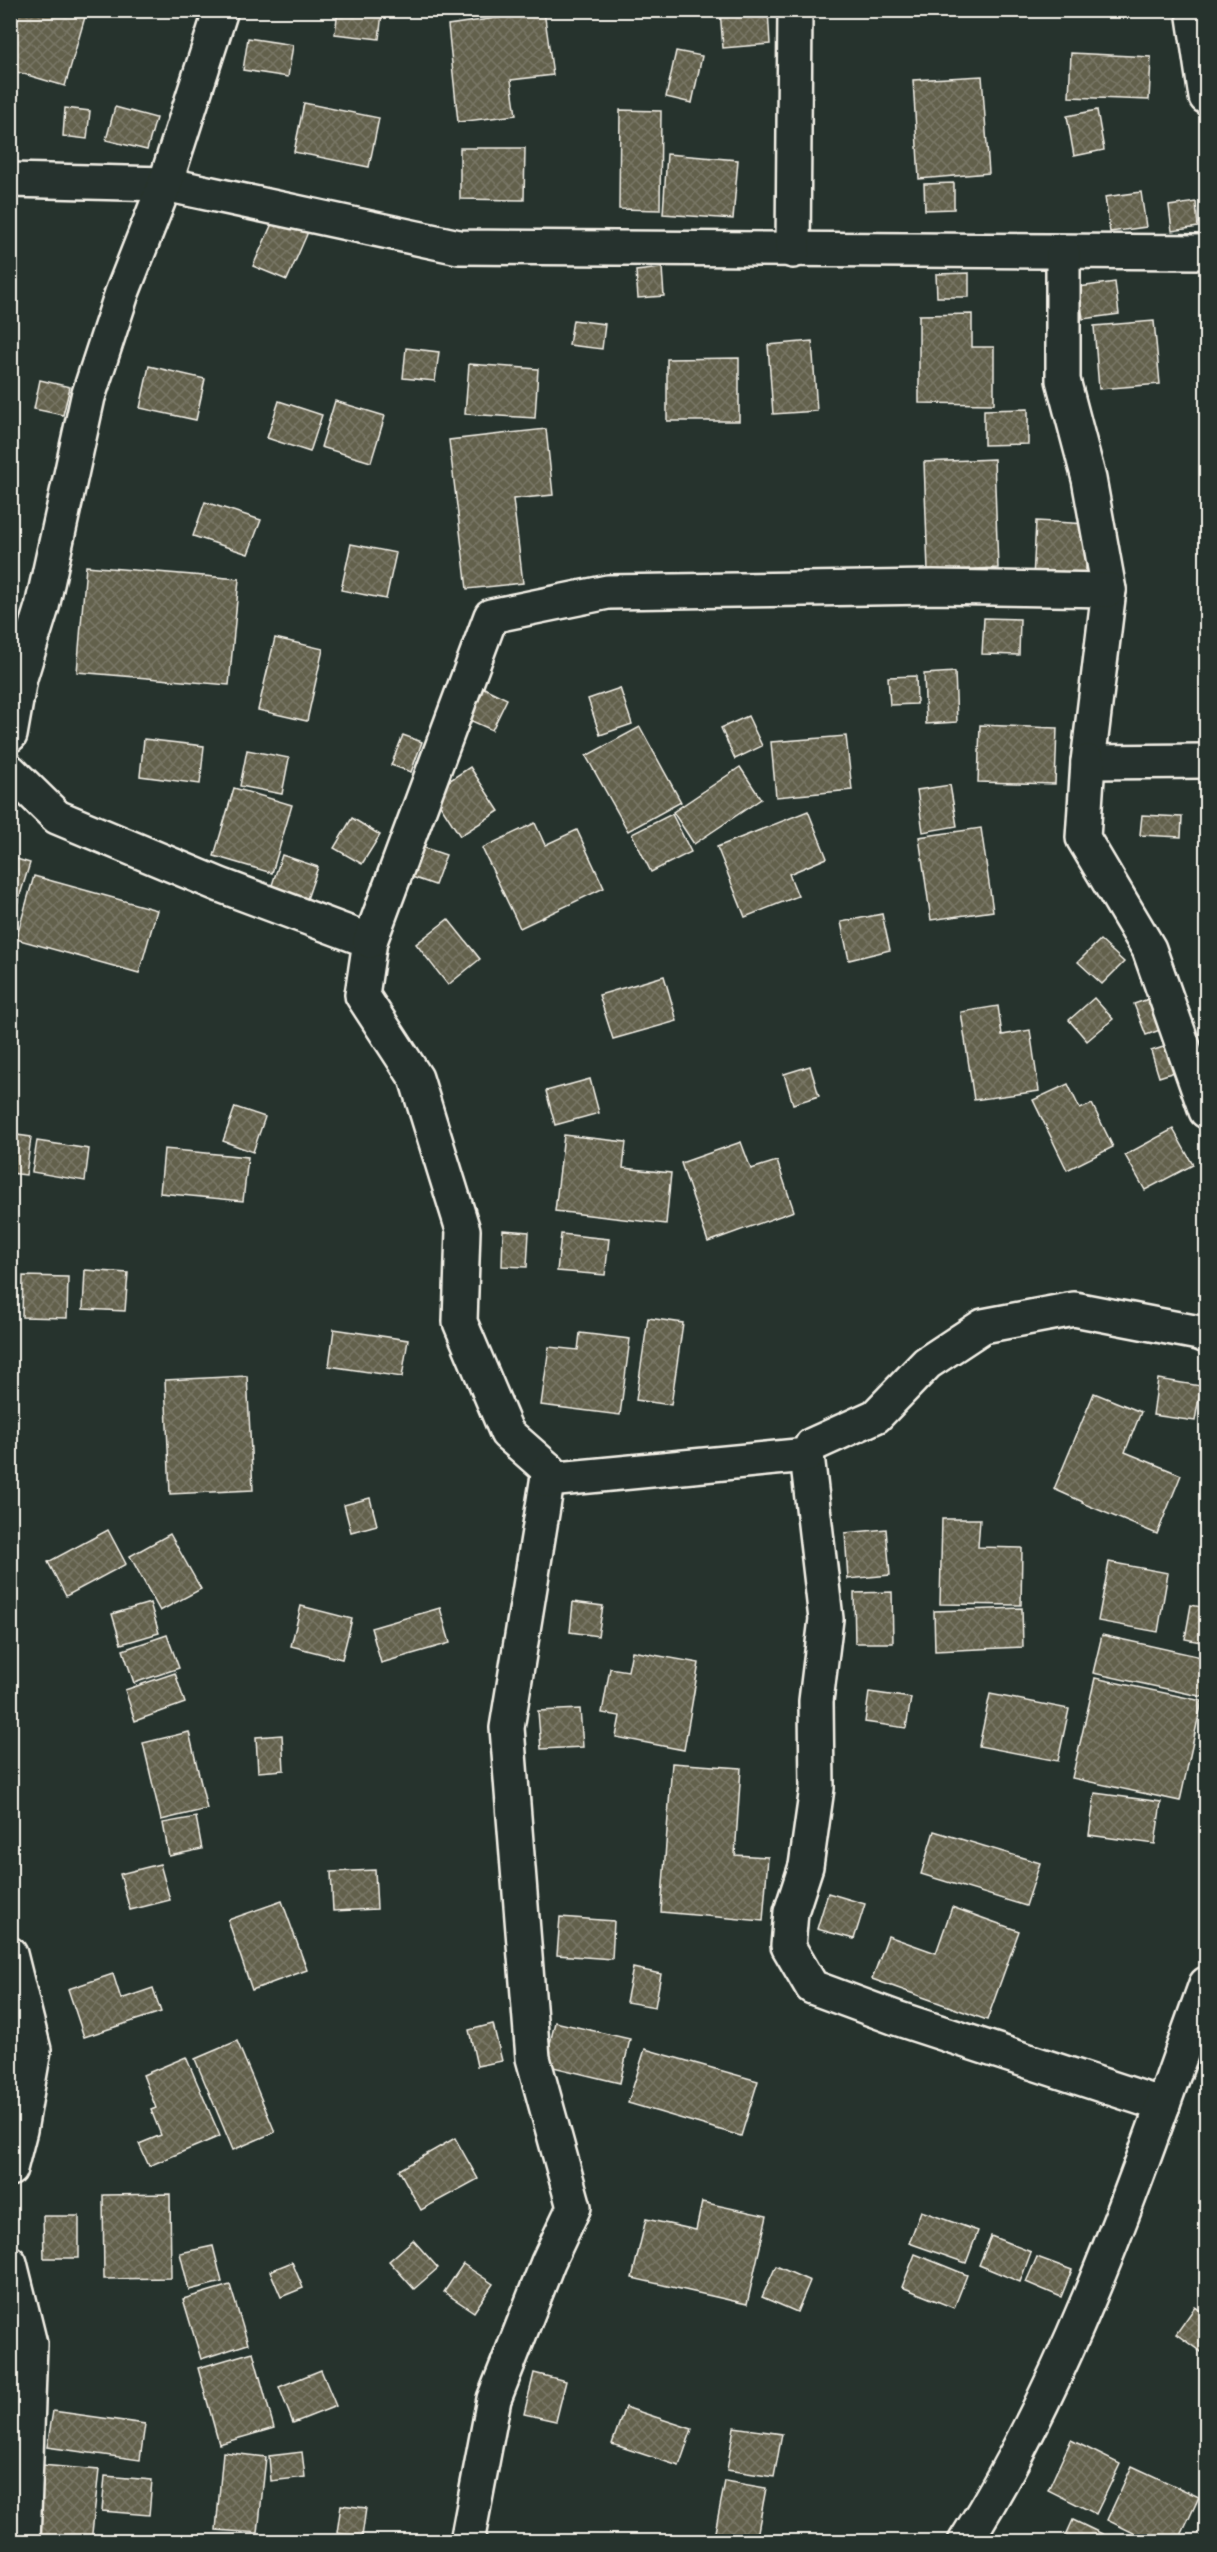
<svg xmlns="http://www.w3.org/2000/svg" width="1217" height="2552" font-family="'Balsamiq Sans',sans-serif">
	<defs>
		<pattern id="building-cross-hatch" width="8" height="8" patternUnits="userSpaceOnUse" patternTransform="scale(1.5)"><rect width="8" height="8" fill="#62604c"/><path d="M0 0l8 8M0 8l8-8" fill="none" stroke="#797766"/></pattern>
	</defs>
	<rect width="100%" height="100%" fill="#26332d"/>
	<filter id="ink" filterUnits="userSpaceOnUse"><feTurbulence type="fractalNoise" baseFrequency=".0167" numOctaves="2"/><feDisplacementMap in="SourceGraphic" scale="12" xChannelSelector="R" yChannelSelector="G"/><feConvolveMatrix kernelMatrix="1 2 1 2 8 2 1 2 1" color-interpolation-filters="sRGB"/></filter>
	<g filter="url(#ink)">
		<g fill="url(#building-cross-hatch)" stroke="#f4f1e8" stroke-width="1.5">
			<path d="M17,10H87L65,86L10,70V34Z"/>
			<path d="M338,10L382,13L379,39L335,34Z"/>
			<path d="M720,10H768L770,44L723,48Z"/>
			<path d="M544,11L553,75L511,80L516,115L458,122L448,25Z"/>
			<path d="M248,38L293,45L288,77L243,70Z"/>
			<path d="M676,51L702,56L692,103L666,97Z"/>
			<path d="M1071,53L1151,57L1149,100L1069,97Z"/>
			<path d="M982,76L989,173L919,179L913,80Z"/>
			<path d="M304,103L379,118L369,167L294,152Z"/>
			<path d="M115,107L156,118L147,150L106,140Z"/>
			<path d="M65,108L90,111L87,139L63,136Z"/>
			<path d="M620,110L661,111L660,210L619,209Z"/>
			<path d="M1097,110L1104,150L1074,156L1067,116Z"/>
			<path d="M460,148H525L524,200L460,199Z"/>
			<path d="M667,154L738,160L733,219L663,214Z"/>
			<path d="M954,183V209L925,210L924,184Z"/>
			<path d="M1141,192L1146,227L1110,232L1105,197Z"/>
			<path d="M1196,202L1198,227L1172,231L1169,206Z"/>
			<path d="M10,205L17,207L10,236Z"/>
			<path d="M275,217L308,232L287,280L253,266Z"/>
			<path d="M662,268L664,296L638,298L636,271Z"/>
			<path d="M969,273V297H937L936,274Z"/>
			<path d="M1115,282L1119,314L1083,319L1079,287Z"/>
			<path d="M972,314V347H994V404L919,403V315Z"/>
			<path d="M573,320L605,324L602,349L569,345Z"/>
			<path d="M1154,321L1160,384L1099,389L1094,326Z"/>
			<path d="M812,341L817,411L773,414L768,345Z"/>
			<path d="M406,348L439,352L435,381L403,378Z"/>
			<path d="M739,358V421H667V359Z"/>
			<path d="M469,364L538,369L535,418L465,414Z"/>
			<path d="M149,366L205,379L196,420L140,408Z"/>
			<path d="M40,380L70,387L63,415L34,409Z"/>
			<path d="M279,401L322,415L310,452L267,438Z"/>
			<path d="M335,401L385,416L371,462L321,447Z"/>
			<path d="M1028,409V444L984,445V410Z"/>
			<path d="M546,429L553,495L513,499L523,583L467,589L449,440Z"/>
			<path d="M994,459L998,568L928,571L924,462Z"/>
			<path d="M205,502L261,520L248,554L193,536Z"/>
			<path d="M1036,521L1089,524L1085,583L1033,579Z"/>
			<path d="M351,544L396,553L386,599L341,590Z"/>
			<path d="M86,566L239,579L229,685L77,672Z"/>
			<path d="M984,618L1020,619L1019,655L982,654Z"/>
			<path d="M275,638L323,649L307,721L258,710Z"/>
			<path d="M955,672L957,722L926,724L924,674Z"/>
			<path d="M916,676L917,704L890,705L888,677Z"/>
			<path d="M480,686L507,699L492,730L465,718Z"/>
			<path d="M620,688L632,724L600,735L588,699Z"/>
			<path d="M748,716L762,746L735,759L721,728Z"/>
			<path d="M980,725L1057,728L1055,784L978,782Z"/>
			<path d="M640,727L681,802L628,831L586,756Z"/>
			<path d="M403,735L422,742L411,772L391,765Z"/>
			<path d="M846,736L852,790L776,797L771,742Z"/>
			<path d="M144,739L204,746L200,784L140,776Z"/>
			<path d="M247,750L289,758L282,794L240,786Z"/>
			<path d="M470,767L499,811L460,836L432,792Z"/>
			<path d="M740,767L761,799L694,844L673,812Z"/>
			<path d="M950,785L957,826L923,832L917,790Z"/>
			<path d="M234,788L292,805L272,873L214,856Z"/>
			<path d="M808,811L827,858L789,874L798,896L745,917L717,847Z"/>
			<path d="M672,814L691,852L651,872L632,834Z"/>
			<path d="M1142,815L1182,817L1181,837L1140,835Z"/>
			<path d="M352,818L380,835L362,864L334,848Z"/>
			<path d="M535,823L545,845L577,830L604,888L520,928L482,848Z"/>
			<path d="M981,828L993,911L931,920L919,837Z"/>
			<path d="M419,846L446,855L435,885L409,876Z"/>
			<path d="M282,855L318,867L305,905L269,894Z"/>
			<path d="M10,857L30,863L10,927Z"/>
			<path d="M34,876L157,910L139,973L16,939Z"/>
			<path d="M882,914L890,950L849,960L841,922Z"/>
			<path d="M448,919L480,959L448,985L416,944Z"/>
			<path d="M1100,940L1124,962L1102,984L1078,962Z"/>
			<path d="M664,976L677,1021L613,1039L599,995Z"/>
			<path d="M1160,995L1171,1026L1146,1035L1134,1004Z"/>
			<path d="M1094,998L1113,1019L1087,1041L1069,1020Z"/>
			<path d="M998,1006L1002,1035L1030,1030L1039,1091L974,1100L961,1012Z"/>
			<path d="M1179,1042L1187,1068L1159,1077L1151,1051Z"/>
			<path d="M810,1066L819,1096L793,1104L784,1074Z"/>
			<path d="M590,1079L599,1113L555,1125L546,1091Z"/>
			<path d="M1068,1084L1080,1109L1092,1104L1113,1147L1067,1170L1033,1100Z"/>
			<path d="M235,1107L265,1117L253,1152L223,1141Z"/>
			<path d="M1173,1129L1193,1165L1145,1190L1125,1155Z"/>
			<path d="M10,1134L31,1137L26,1175L10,1173Z"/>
			<path d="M564,1135L626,1142L623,1168L671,1173L666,1224L555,1211Z"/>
			<path d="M37,1141L89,1149L85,1181L32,1172Z"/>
			<path d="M741,1142L751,1169L777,1161L794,1211L708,1242L681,1163Z"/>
			<path d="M164,1149L248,1157L243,1201L160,1193Z"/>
			<path d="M503,1230L529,1232L527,1267L502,1266Z"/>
			<path d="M561,1234L609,1239L605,1275L557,1271Z"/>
			<path d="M85,1270L128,1273L125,1311L83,1309Z"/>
			<path d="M23,1276L68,1277L67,1318L22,1317Z"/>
			<path d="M648,1318L683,1323L671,1405L636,1400Z"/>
			<path d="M334,1329L408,1340L402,1377L329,1366Z"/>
			<path d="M580,1333L630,1339L620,1415L541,1405L549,1347L578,1350Z"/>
			<path d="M247,1376L253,1490L170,1494L165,1380Z"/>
			<path d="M1158,1379L1201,1386L1195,1421L1153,1415Z"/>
			<path d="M1094,1393L1141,1412L1125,1452L1181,1475L1157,1534L1082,1503L1083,1502L1054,1489Z"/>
			<path d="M370,1498L377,1525L351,1532L344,1505Z"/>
			<path d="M942,1519H980L978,1547L1022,1548L1021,1605L940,1604Z"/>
			<path d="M886,1529L890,1575L848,1579L845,1533Z"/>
			<path d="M108,1530L126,1564L66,1596L48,1562Z"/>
			<path d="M170,1534L201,1589L160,1611L130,1556Z"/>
			<path d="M1109,1562L1168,1573L1158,1632L1098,1621Z"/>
			<path d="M892,1592L893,1643H855L854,1593Z"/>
			<path d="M573,1602L603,1606L598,1636L570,1632Z"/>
			<path d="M150,1603L159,1633L121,1644L112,1614Z"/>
			<path d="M1191,1605L1206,1608V1643L1185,1639Z"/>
			<path d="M301,1606L352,1619L342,1659L291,1646Z"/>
			<path d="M440,1608L450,1643L381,1663L371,1628Z"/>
			<path d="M1022,1608L1023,1647L935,1651L934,1611Z"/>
			<path d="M167,1635L179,1668L134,1683L123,1650Z"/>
			<path d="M1102,1635L1206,1658L1204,1697L1093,1673Z"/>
			<path d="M632,1651L699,1663L684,1750L616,1737L620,1716L602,1713L610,1668L628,1671Z"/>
			<path d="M175,1673L185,1703L135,1721L125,1690Z"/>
			<path d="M1095,1678L1202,1701L1180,1801L1072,1778Z"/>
			<path d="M869,1692L911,1698L906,1728L865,1722Z"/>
			<path d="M990,1694L1069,1709L1058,1761L979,1746Z"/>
			<path d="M580,1709L583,1747L541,1749L538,1711Z"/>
			<path d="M189,1732L207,1809L161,1820L143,1743Z"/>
			<path d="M282,1735L284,1770L258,1772L256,1737Z"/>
			<path d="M672,1763L741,1768L735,1855L768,1857L763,1921L661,1912Z"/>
			<path d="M1095,1793L1161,1802L1155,1844L1089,1835Z"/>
			<path d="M196,1817L202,1849L169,1856L163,1823Z"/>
			<path d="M934,1831L1040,1863L1026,1906L921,1874Z"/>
			<path d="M160,1864L170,1900L130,1910L120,1874Z"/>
			<path d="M375,1870L377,1909L333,1911L331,1872Z"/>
			<path d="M828,1893L865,1904L854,1939L817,1929Z"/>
			<path d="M282,1901L307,1970L252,1990L228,1920Z"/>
			<path d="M952,1907L1019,1931L987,2020L872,1979L888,1936L936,1953Z"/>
			<path d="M560,1917L614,1921L612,1959L557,1955Z"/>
			<path d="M633,1968L661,1974L655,2007L626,2002Z"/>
			<path d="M113,1974L121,1999L153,1988L161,2012L84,2037L68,1989Z"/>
			<path d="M555,2022L630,2039L620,2083L545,2065Z"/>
			<path d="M493,2024L502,2061L477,2066L469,2030Z"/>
			<path d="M237,2041L275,2132L233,2150L195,2059Z"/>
			<path d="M645,2049L758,2081L741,2136L628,2103Z"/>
			<path d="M186,2057L220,2136L149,2166L139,2144L161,2135L151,2110L156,2108L143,2075Z"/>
			<path d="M455,2138L478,2179L421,2210L399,2170Z"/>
			<path d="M170,2194L171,2278L104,2279L103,2195Z"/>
			<path d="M702,2202L767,2216L747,2304L632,2278L646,2219L696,2230Z"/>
			<path d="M921,2211L978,2231L966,2263L909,2243Z"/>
			<path d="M43,2216H79V2258H44Z"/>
			<path d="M991,2236L1031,2252L1020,2282L979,2265Z"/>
			<path d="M413,2240L438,2268L414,2289L389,2261Z"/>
			<path d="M213,2246L222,2282L189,2290L180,2253Z"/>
			<path d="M915,2254L967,2275L954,2308L902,2287Z"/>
			<path d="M1037,2257L1072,2270L1061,2297L1026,2282Z"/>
			<path d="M292,2262L303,2288L281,2297L270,2271Z"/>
			<path d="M463,2264L493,2284L474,2312L444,2292Z"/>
			<path d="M776,2266L810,2281L797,2312L762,2297Z"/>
			<path d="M230,2285L248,2344L201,2359L183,2299Z"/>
			<path d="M1195,2307L1206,2314V2345L1201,2352L1176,2334Z"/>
			<path d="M253,2352L274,2428L219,2444L198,2368Z"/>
			<path d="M321,2370L336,2406L293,2423L279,2387Z"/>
			<path d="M534,2373L566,2381L556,2421L524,2414Z"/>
			<path d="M625,2407L692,2429L679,2466L612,2444Z"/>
			<path d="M53,2411L145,2424L140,2460L47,2447Z"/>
			<path d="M734,2427L782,2434L774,2477L727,2470Z"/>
			<path d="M1071,2440L1120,2464L1096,2514L1048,2490Z"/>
			<path d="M223,2452L266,2457L258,2533L216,2530Z"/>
			<path d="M302,2452L305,2477L271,2481L269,2456Z"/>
			<path d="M41,2465L99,2470L91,2542H34Z"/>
			<path d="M1132,2466L1199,2497L1178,2542H1152L1107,2520Z"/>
			<path d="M105,2476L152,2480L149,2515L102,2511Z"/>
			<path d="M725,2481L766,2488L756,2542H713Z"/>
			<path d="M341,2505L366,2508L362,2537L337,2533Z"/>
			<path d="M1073,2520L1119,2542H1063Z"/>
			<path d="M1206,2527V2542H1199Z"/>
		</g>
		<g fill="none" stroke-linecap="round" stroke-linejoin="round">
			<defs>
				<g id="street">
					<path d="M1193,10L1206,97"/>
					<path d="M10,180L165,184L459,247L1206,252"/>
					<path d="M793,251L795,10"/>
					<path d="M1063,253V380L1089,479L1109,590L1088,762L1206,761"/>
					<path d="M10,735L20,678L42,607L88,397L122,293L165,184L221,10"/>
					<path d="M1088,762L1083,838L1149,949L1206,1111"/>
					<path d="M10,771L57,817L220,885L370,941L362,995L416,1078L463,1230L460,1322L507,1433L549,1470L507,1728L533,2058L574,2207L548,2262L494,2399L467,2542"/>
					<path d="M370,941L491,616L608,592L933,587L1109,590"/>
					<path d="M807,1455L826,1619L816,1701L817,1788L806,1866L791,1912L788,1946L812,1987L896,2018L1163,2105"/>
					<path d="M549,1470L548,1480L807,1455L812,1445L876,1416L927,1363L983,1326L1074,1309L1199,1333L1206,1336"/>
					<path d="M10,1954L34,2050L20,2130L10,2169"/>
					<path d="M10,2263L30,2344L23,2542"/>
					<path d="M965,2542C1072,2374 1139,2171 1206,1984"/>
				</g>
			</defs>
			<use href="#street" stroke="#f4f1e8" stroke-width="38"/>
			<use href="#street" stroke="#26332d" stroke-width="33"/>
		</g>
	</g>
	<rect width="1217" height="2552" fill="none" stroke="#26332d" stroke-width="36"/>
	<rect x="18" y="18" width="1181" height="2516" fill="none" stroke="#f4f1e8" stroke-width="2" filter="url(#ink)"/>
</svg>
